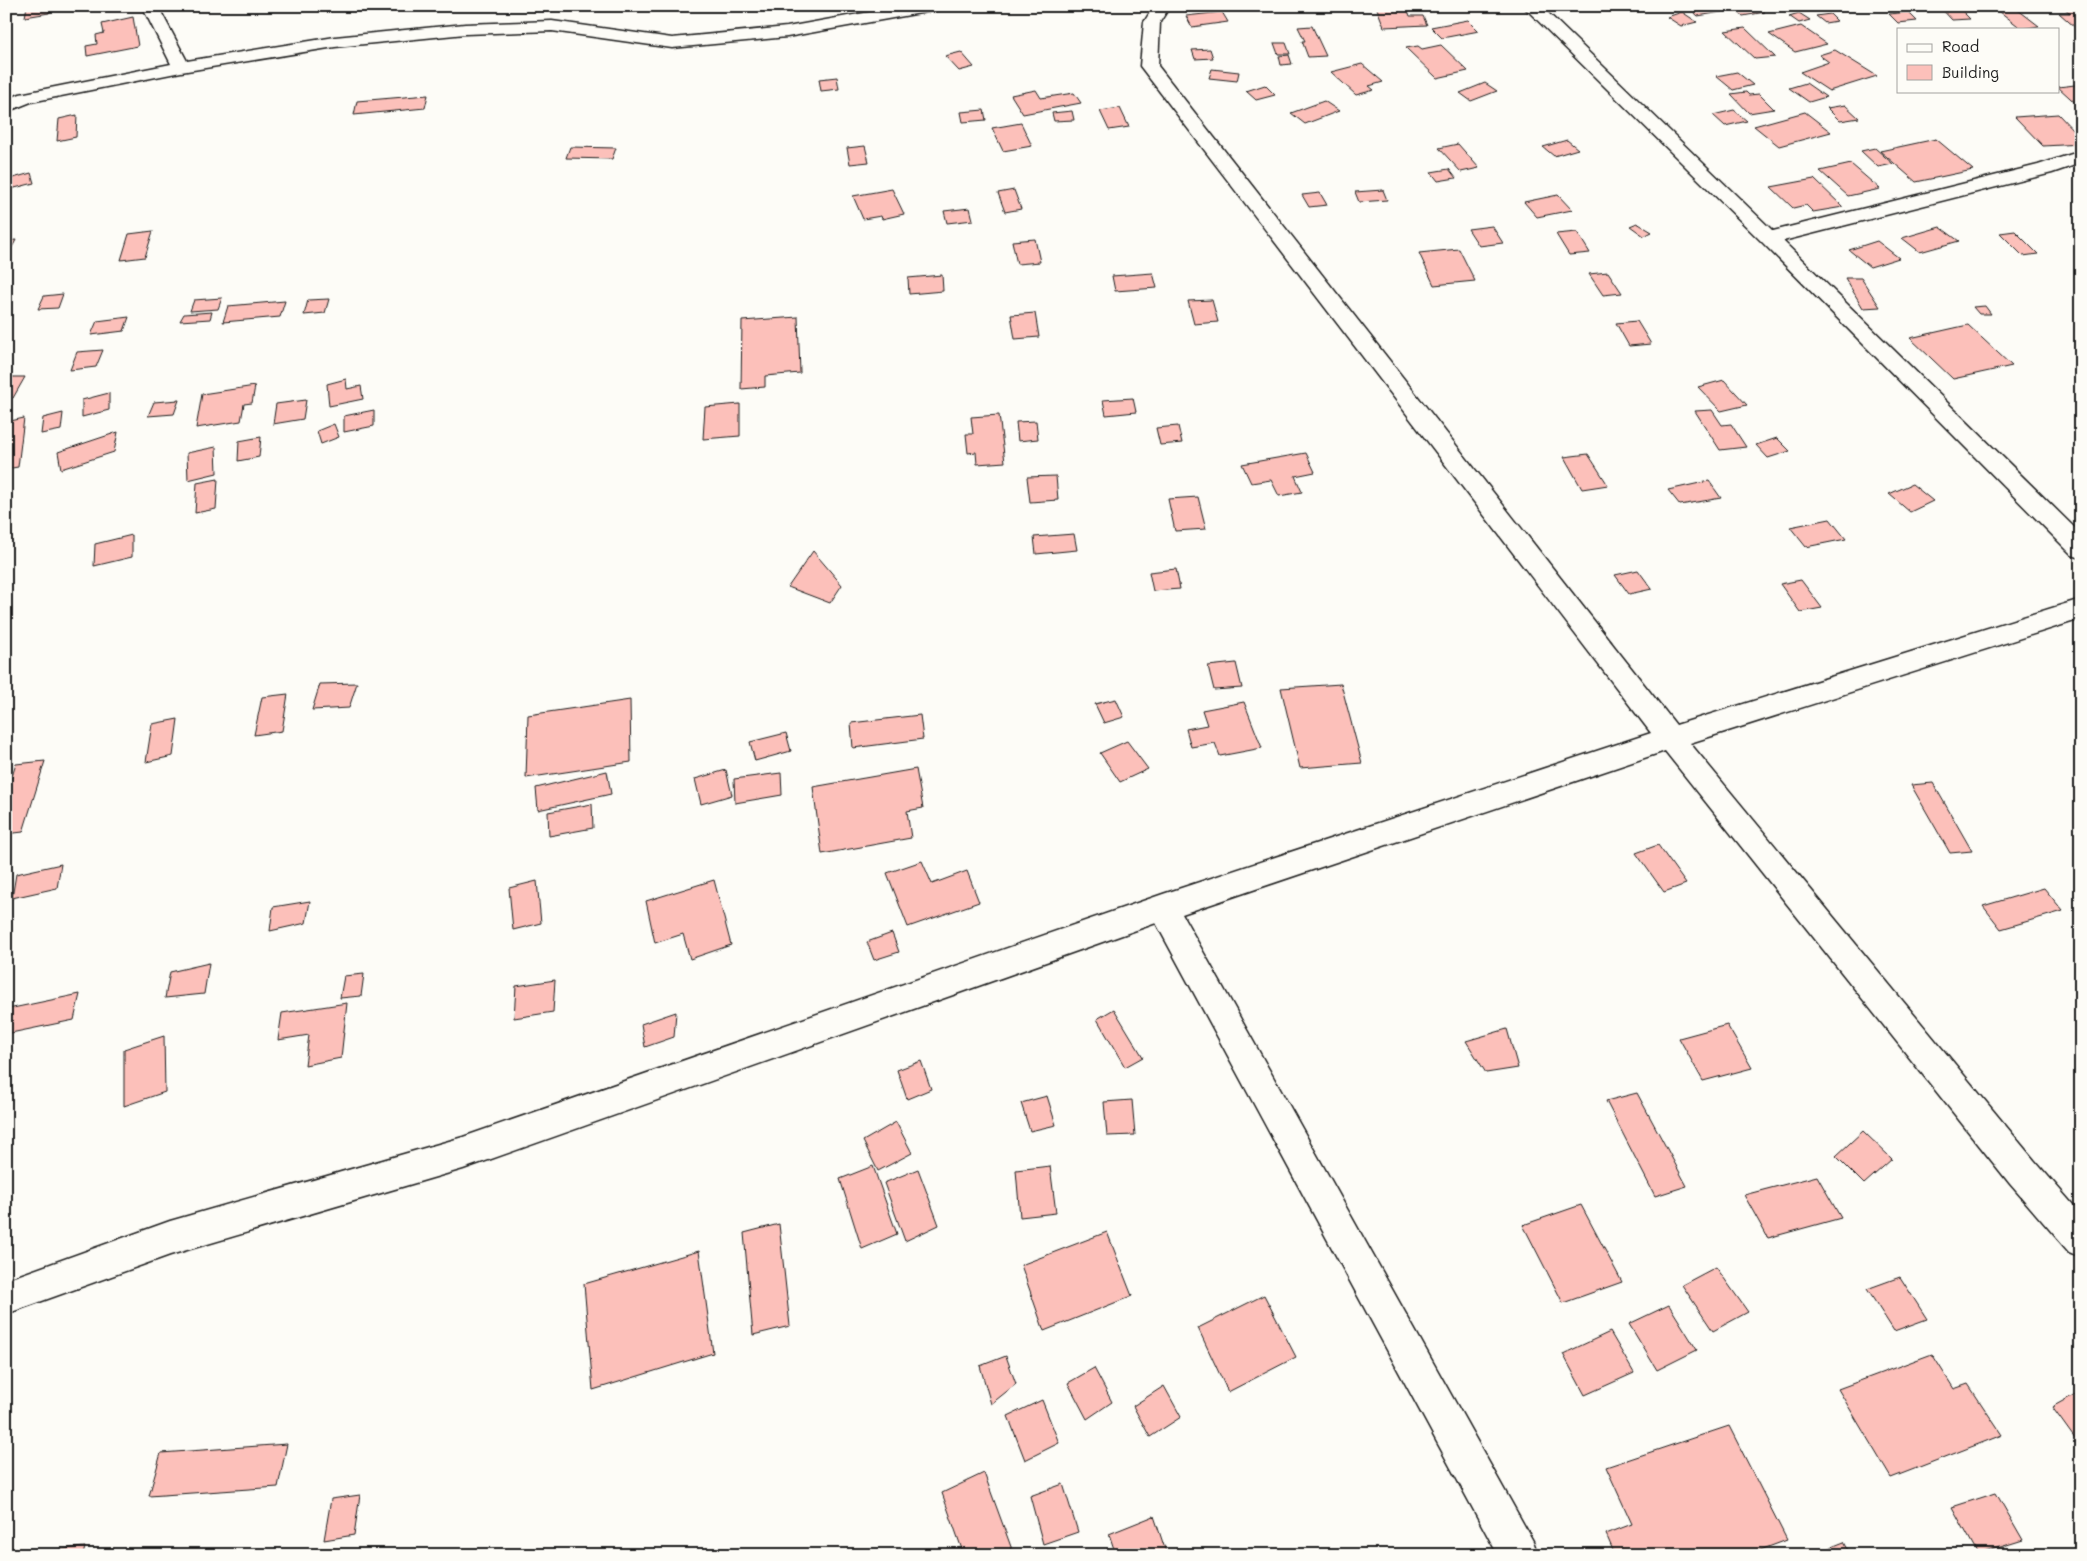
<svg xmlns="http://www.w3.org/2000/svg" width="2087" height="1561" font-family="Mali,sans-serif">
	<rect width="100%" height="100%" fill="#fdfcf7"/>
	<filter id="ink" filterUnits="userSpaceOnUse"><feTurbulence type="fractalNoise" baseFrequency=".02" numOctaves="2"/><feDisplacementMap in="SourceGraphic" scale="10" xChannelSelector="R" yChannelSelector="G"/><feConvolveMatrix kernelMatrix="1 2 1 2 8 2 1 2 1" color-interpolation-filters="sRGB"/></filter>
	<g filter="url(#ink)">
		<g fill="#fcc0ba" stroke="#1c1c1c">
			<path d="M27,6H50L49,13L25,17Z"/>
			<path d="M1376,6H1406L1410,16H1423L1427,25L1384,27Z"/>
			<path d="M1687,6H1721L1727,11L1698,16Z"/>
			<path d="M1758,6L1765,12L1743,16L1735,10Z"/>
			<path d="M1939,6H1957L1970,19L1952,20Z"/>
			<path d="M1965,6H1980L1983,10H1969Z"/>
			<path d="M2013,6L2039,26L2022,29L1995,8Z"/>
			<path d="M2062,6H2081V28L2077,29L2059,13H2070Z"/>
			<path d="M1222,12L1228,22L1192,27L1186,16Z"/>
			<path d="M1682,12L1697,22L1681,26L1667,17Z"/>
			<path d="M1908,12L1917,21L1898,23L1889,14Z"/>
			<path d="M1799,13L1810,20L1799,23L1789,16Z"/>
			<path d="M1830,14L1837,21L1825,23L1816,16Z"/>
			<path d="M133,17L138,46L87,56L86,46L97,44L96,35L104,33L102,24Z"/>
			<path d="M1468,20L1479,31L1442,38L1431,27Z"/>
			<path d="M1312,26L1326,56L1308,57L1302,41H1305L1298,27Z"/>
			<path d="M1801,26L1827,44L1795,52L1769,34Z"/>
			<path d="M1745,28L1775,57L1755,59L1725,31Z"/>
			<path d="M1274,43H1286L1290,54H1278Z"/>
			<path d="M1441,45L1468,71L1437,78L1406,48L1418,46L1422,49Z"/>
			<path d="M1210,49L1213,58L1195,59L1192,50Z"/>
			<path d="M1835,50L1877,76L1829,91L1800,72L1829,62L1819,55Z"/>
			<path d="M961,52L974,67L959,71L945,56Z"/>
			<path d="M1289,55L1292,64L1281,65L1279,56Z"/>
			<path d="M1362,64L1383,82L1369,86L1374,90L1356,95L1331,72Z"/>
			<path d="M1212,69L1239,72L1237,81L1209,78Z"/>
			<path d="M1737,72L1753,85L1733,90L1716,76Z"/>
			<path d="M837,77L839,89L821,91L819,79Z"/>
			<path d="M1485,83L1497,91L1471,101L1460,93Z"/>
			<path d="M1806,83L1826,97L1809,102L1789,88Z"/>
			<path d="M1265,85L1275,95L1256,100L1246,91Z"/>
			<path d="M2075,85L2081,91V108L2058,87Z"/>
			<path d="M1036,90L1041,98L1074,93L1081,103L1023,114L1011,95Z"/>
			<path d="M1746,92L1749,95L1759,94L1774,109L1749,113L1731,94Z"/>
			<path d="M428,95L425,108L354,115L357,101Z"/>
			<path d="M1324,101L1339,111L1305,124L1291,113Z"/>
			<path d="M1845,105L1859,118L1840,121L1827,108Z"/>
			<path d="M1120,108L1129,127L1109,130L1100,111Z"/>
			<path d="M984,110L986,120L963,122L961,112Z"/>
			<path d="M1734,110L1747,121L1725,126L1713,115Z"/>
			<path d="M1072,111L1074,120L1054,121L1052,113Z"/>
			<path d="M1805,112L1831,132L1779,146L1754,126Z"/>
			<path d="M2058,114L2075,132H2081V144L2043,146L2015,117Z"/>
			<path d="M77,115L76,137L57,141L59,119Z"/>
			<path d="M1021,123L1032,146L1003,151L992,128Z"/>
			<path d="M1936,139L1973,170L1916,182L1880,151Z"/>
			<path d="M1567,140L1578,149L1554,156L1543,147Z"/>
			<path d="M1458,144L1479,168L1461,172L1439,148Z"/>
			<path d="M865,146L869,162L850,164L847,148Z"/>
			<path d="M570,147L616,148L612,159L566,158Z"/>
			<path d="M1875,148L1893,164L1878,167L1861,151Z"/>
			<path d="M1851,164L1880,189L1848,196L1820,171Z"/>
			<path d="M1449,169L1456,178L1438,181L1431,172Z"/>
			<path d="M31,173L34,183L7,190L6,180Z"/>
			<path d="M1814,179L1843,207L1813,212L1806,205L1793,208L1771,187Z"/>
			<path d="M892,189L904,214L882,219L881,216L863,219L853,196Z"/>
			<path d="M1014,190L1021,209L1005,212L998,193Z"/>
			<path d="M1383,190L1387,200L1359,202L1355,192Z"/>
			<path d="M1320,193L1327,205L1309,207L1302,195Z"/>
			<path d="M1558,195L1572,210L1537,217L1524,202Z"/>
			<path d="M970,208L973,220L947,223L944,211Z"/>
			<path d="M1637,223L1652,232L1644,236L1630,226Z"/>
			<path d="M1492,226L1503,243L1479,246L1468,229Z"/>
			<path d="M1940,227L1959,241L1920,252L1902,238Z"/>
			<path d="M153,231L145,257L121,260L129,234Z"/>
			<path d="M2015,231L2038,254L2023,256L2000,233Z"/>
			<path d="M1577,232L1590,253L1569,255L1556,234Z"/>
			<path d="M1035,239L1040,262L1017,264L1012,241Z"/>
			<path d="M16,240L9,253H6V241Z"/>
			<path d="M1877,241L1899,258L1870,267L1849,250Z"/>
			<path d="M1459,249L1475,281L1434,285L1419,253Z"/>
			<path d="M1608,272L1622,293L1603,295L1589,274Z"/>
			<path d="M1153,273L1157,288L1115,291L1112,276Z"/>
			<path d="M942,275L943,291L909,294L908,278Z"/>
			<path d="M1845,278H1861L1880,307L1863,308Z"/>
			<path d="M63,294L58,308L38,309L44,296Z"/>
			<path d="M222,298L218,309L190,311L194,300Z"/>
			<path d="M329,299L325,313L304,315L308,300Z"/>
			<path d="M1212,300L1218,322L1194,324L1188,301Z"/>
			<path d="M285,301L280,317L223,322L228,306Z"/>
			<path d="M1985,306L1991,314H1979L1973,307Z"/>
			<path d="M212,312L210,319L180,321L184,314Z"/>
			<path d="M1035,313L1039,337L1015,339L1011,315Z"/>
			<path d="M129,317L124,331L91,335L97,321Z"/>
			<path d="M798,317L800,373L765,376V387L741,389L742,321Z"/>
			<path d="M1637,321L1651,344L1629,346L1616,323Z"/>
			<path d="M1968,325L2012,366L1953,379L1910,338Z"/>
			<path d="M103,350L96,367L70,370L77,352Z"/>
			<path d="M6,377H25L13,398H6Z"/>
			<path d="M346,379L347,389L361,386L363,399L329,406L327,384Z"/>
			<path d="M1724,380L1747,405L1721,411L1698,387Z"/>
			<path d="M255,386L252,403L244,404L241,421L196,428L202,394Z"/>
			<path d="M109,393V410L82,417V400Z"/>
			<path d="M1133,398L1136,412L1106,415L1103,400Z"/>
			<path d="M179,400L174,414L148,416L154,402Z"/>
			<path d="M306,400L303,419L273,424L276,404Z"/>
			<path d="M740,404V436L703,439L705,407Z"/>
			<path d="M374,410V426L344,432V416Z"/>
			<path d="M1712,410L1722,425L1731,424L1746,447L1720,450L1695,411Z"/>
			<path d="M63,413L61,430L41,434L43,418Z"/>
			<path d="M999,415L1005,462L977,464L976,452L968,453L966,434H973L971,417Z"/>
			<path d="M24,418L18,467L6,469V422Z"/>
			<path d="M1036,421L1038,439L1018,441L1016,422Z"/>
			<path d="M334,424L339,437L321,444L317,431Z"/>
			<path d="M1178,426L1182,443L1160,445L1156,428Z"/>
			<path d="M118,432L114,452L61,469L58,452Z"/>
			<path d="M261,437L259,457L238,461L239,441Z"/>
			<path d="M1777,438L1790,451L1768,458L1756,445Z"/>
			<path d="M216,447L217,473L188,480L187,453Z"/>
			<path d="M1306,453L1315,472L1295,476L1302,492L1279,496L1271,480L1251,483L1242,464Z"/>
			<path d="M1588,454L1608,485L1582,489L1564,457Z"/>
			<path d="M1056,476L1058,500L1030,502L1027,477Z"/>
			<path d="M218,479L216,509L195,513L197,483Z"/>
			<path d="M1709,481L1721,498L1680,505L1668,490Z"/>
			<path d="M1912,484L1933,501L1910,512L1889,494Z"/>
			<path d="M1198,497L1206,529L1175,531L1168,499Z"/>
			<path d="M1830,519L1846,539L1806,547L1790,527Z"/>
			<path d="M1074,534L1077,550L1036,554L1034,537Z"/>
			<path d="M132,535V557L94,566L95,544Z"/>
			<path d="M813,551L842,585L830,603L788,587Z"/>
			<path d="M1176,569L1180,589L1153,591L1149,572Z"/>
			<path d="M1638,570L1652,589L1629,594L1615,575Z"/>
			<path d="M1801,580L1822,608L1800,612L1780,584Z"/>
			<path d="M1236,663L1242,688L1214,690L1208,666Z"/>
			<path d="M357,683L349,708L312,710L320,684Z"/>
			<path d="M1341,684L1362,763L1300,768L1281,688Z"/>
			<path d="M288,694L282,731L254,735L262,697Z"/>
			<path d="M1116,699L1124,717L1104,723L1095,704Z"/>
			<path d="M630,700L631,762L526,778L528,715Z"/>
			<path d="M1244,702L1262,748L1220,756L1215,743L1191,747L1186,729L1207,725L1202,710Z"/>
			<path d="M920,715L923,739L853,748L851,723Z"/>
			<path d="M178,719L173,756L146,762L152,724Z"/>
			<path d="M786,733L791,751L755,761L750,742Z"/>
			<path d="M1127,741L1148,769L1120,782L1100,753Z"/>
			<path d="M45,761L23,832L6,834V795L16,764Z"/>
			<path d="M916,769L923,808L907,811L911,838L822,854L813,787Z"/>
			<path d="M726,770L732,795L701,804L695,779Z"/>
			<path d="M607,771L611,794L538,810L536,788Z"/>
			<path d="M781,773L782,795L735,803L734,779Z"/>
			<path d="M1933,783L1972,851L1950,853L1911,785Z"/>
			<path d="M592,804L593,828L549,836L548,812Z"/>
			<path d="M1658,845L1686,884L1664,892L1636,853Z"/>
			<path d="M922,861L932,884L967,871L979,902L908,927L887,873Z"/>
			<path d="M61,864L57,888L12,898L16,874Z"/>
			<path d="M714,880L731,945L690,959L683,934L655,943L646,901Z"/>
			<path d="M537,881L541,923L513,930L509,888Z"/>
			<path d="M2044,888L2063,911L2001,929L1983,906Z"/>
			<path d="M310,901L306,923L270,931L273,907Z"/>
			<path d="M892,933L899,952L874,960L867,942Z"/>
			<path d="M209,963L204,994L165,998L170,972Z"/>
			<path d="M364,974L361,996L340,998L344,976Z"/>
			<path d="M555,980L553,1012L514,1018L516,986Z"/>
			<path d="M80,994L74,1020L6,1034L8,1009Z"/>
			<path d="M347,1003L341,1058L305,1065L309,1035L278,1040L282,1013Z"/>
			<path d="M1114,1009L1143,1057L1125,1067L1097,1019Z"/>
			<path d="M676,1012L674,1037L645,1047L641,1024Z"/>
			<path d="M1727,1025L1752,1068L1703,1081L1679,1038Z"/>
			<path d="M1507,1029L1518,1068L1486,1073L1466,1041Z"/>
			<path d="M164,1036L165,1092L124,1106V1049Z"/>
			<path d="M921,1061L931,1089L907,1099L897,1070Z"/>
			<path d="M1637,1093L1687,1186L1655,1196L1606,1101Z"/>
			<path d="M1047,1096L1056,1125L1030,1131L1021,1103Z"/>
			<path d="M1132,1100L1135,1135L1107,1136L1104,1102Z"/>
			<path d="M896,1122L912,1153L878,1171L863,1141Z"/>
			<path d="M1863,1131L1892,1159L1864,1184L1836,1156Z"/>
			<path d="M873,1166L897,1234L862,1249L840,1179Z"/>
			<path d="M1050,1166L1056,1213L1020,1217L1016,1170Z"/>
			<path d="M918,1169L939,1225L905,1241L884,1183Z"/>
			<path d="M1817,1176L1841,1218L1768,1238L1744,1195Z"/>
			<path d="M1581,1205L1622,1282L1563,1303L1523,1225Z"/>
			<path d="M779,1224L790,1326L753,1335L744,1233Z"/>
			<path d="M1107,1232L1132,1296L1044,1331L1021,1265Z"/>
			<path d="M699,1251L713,1353L593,1390L584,1284Z"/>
			<path d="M1716,1267L1748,1312L1713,1331L1682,1285Z"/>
			<path d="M1900,1277L1927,1319L1894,1331L1867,1289Z"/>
			<path d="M1264,1295L1296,1357L1228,1392L1198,1328Z"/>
			<path d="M1669,1305L1697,1350L1657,1370L1629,1324Z"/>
			<path d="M1610,1332L1634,1373L1585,1395L1563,1354Z"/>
			<path d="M1932,1354L1954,1389L1968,1384L2002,1435L1891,1478L1838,1389Z"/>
			<path d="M1006,1356L1016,1384L991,1404L980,1366Z"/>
			<path d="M1094,1368L1112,1402L1087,1419L1068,1383Z"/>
			<path d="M1164,1386L1181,1417L1150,1437L1133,1406Z"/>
			<path d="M2081,1391V1441L2078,1443L2052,1407Z"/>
			<path d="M1042,1400L1059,1443L1025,1460L1008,1416Z"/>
			<path d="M1729,1426L1787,1540L1747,1555H1615L1606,1534L1632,1524L1606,1467Z"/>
			<path d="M287,1444L278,1487L149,1496L161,1453Z"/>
			<path d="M984,1473L1014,1555H964L942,1493Z"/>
			<path d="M1063,1484L1078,1532L1043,1544L1030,1496Z"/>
			<path d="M1996,1493L2023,1540L1978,1554L1952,1507Z"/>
			<path d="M360,1495L354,1535L324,1540L331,1499Z"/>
			<path d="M1154,1516L1167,1555H1116L1109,1534Z"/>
			<path d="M1844,1542L1851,1555H1811Z"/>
			<path d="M85,1547L83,1555H30L31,1552Z"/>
		</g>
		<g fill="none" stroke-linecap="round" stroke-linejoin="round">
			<defs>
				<g id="minor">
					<path d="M142,6H158L187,61L335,37L465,24L552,21L672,38L787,27L903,6H940L938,10L932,11L787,37L672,48L552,31L465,34L335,47L181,72L31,102L6,112V100L20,94L171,64Z"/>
					<path d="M1154,6H1170L1160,22L1158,66L1676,725L2081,599V619L1690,743L2034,1160L2081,1214V1257L2069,1252L2010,1184L1665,751L1182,914L1533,1541L1538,1555H1498L1156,923L463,1169L170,1255L6,1314V1280L170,1221L463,1137L1163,894L1651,733L1140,66L1144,22Z"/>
					<path d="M1523,6H1541L1773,231L2038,165L2081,151V163L2052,173L1783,241L2081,534V558L2072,555L1762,242Z"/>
				</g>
			</defs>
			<use href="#minor" stroke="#1c1c1c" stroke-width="3"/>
			<use href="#minor" fill="#fdfcf7" fill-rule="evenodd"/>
		</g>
	</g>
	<rect width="2087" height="1561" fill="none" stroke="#fdfcf7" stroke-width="25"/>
	<rect x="12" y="12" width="2062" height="1536" fill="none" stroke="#1c1c1c" stroke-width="2" filter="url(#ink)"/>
	<rect x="1897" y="28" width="162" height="65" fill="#fdfcf7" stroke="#a3a29f"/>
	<rect x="1907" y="44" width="25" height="8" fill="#fdfcf7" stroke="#a3a29f"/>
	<text x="1942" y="52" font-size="15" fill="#1c1c1c">Road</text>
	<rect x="1907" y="65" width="25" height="15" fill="#fcc0ba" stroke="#a3a29f"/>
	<text x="1942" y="78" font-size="15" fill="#1c1c1c">Building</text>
</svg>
